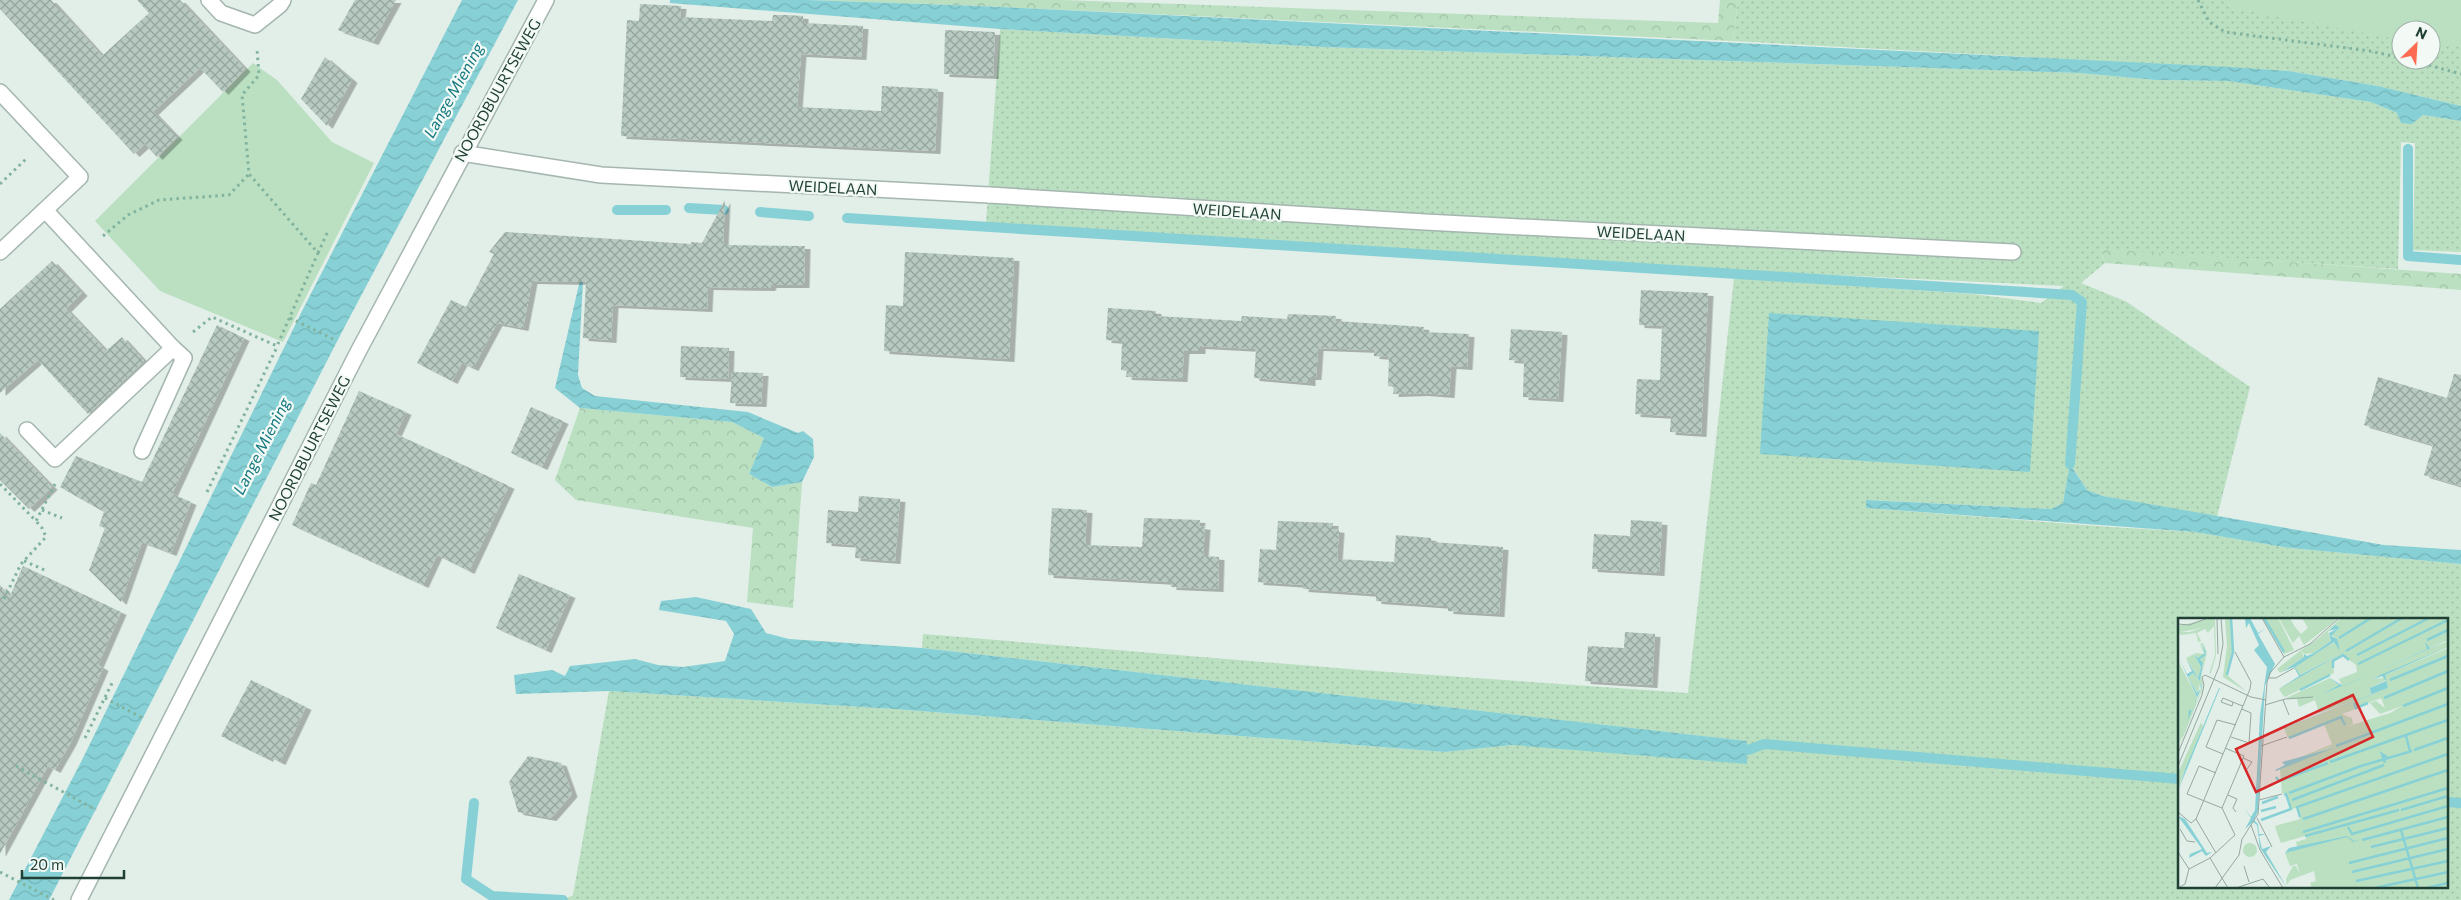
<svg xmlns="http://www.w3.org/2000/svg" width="2461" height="900" font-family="Commissioner,sans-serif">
	<defs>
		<pattern id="grass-dots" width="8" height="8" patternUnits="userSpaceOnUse" patternTransform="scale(1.25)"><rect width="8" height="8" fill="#bae0c1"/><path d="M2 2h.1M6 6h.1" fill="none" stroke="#a0c1a6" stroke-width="1.8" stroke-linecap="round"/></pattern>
		<pattern id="forest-crowns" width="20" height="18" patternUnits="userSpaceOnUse" patternTransform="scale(1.25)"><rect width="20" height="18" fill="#bae0c1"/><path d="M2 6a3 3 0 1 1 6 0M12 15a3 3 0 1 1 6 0" fill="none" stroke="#a0c1a6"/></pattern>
		<pattern id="water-waves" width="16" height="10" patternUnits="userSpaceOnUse" patternTransform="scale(1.25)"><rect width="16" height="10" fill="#87d1d6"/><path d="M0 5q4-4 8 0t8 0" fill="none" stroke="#74b4b8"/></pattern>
		<pattern id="building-cross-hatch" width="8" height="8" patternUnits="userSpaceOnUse" patternTransform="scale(1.25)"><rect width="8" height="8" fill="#b7c9c0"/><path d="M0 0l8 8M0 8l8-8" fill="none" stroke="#94a59d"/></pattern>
		<filter id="shadow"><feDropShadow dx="5.5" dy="3" stdDeviation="0" flood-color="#0004"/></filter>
	</defs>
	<rect width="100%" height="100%" fill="#e2eee8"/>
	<g fill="url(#grass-dots)" fill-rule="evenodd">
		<path d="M1738,0H2461V106L2378,86L2289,71L1733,41ZM2401,30H2431V60H2401Z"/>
		<path d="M1000,29L1323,47L2079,73L2156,80L2228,81L2371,102L2397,113L2412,124L2423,115L2461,121V252L2413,250L2415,143L2401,142L2398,269L2101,250L2105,263L2081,283L2127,302L2250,387L2217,517L2103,496L2087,490L2071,465L2063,503L2051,509L1867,500L1866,508L2110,527L2195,532L2290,548L2461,564V900H564L573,895L609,691L894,709L1445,752L1513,745L1748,750L1746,741L922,648L923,634L1361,670L1688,693L1734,278L1973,294L2041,303L2064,286L1733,270L986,223ZM2180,619H2447V886H2180Z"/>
	</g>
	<g fill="url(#forest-crowns)">
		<path d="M808,0H1062L1718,23L1720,0H1738L1733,41L980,6Z"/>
		<path d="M2101,249L2461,274V290L2105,263Z"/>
		<path d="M580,408L732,422L764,438L749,474L772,487L802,482L793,608L747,602L753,528L576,500L555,480Z"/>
	</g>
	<g fill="#bae0c1">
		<path d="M2223,0H2461V47L2431,43V30H2401V39L2385,37L2237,9Z"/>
		<path d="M253,63L277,80L332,142L374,163L283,342L160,291L95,221Z"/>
	</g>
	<g fill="url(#water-waves)">
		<path d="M462,0H518L344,328L49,900H9L82,760L302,311Z"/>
		<path d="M670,0H808L980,6L2230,67L2289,71L2378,86L2461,106V121L2423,115L2412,124L2401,123L2397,113L2371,102L2228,81L2156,80L2079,73L1323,47L1000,29L670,3Z"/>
		<path d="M580,280L583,281L578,375L582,388L595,396L748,412L798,433L803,431L813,439L814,457L802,482L772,487L749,474L764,438L732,422L580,408L555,388Z"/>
		<path d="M1769,313L2039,331L2030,472L1760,454Z"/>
		<path d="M2070,464L2087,490L2103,496L2384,545L2461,550V564L2290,548L2195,532L1866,508V500L2051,509L2063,503Z"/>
		<path d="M696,597L751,609L766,633L789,639L922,648L1747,741V764L1513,745L1445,752L894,709L609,691L516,694L514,675L552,670L565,676L570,666L635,659L658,665L683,667L725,661L734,634L726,621L659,610L661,601Z"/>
	</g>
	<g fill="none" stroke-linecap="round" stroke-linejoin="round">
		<g stroke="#87d1d6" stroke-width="10">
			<path d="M2408,149V256L2461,260"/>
			<path d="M689,208L724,210"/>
			<path d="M617,210H666"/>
			<path d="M760,212L809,216"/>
			<path d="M847,218L2072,295L2082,302L2070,464"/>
			<path d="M1748,750L1764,744L2180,779"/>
			<path d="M2447,802L2461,803"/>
			<path d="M474,803L466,879L492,896L563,900"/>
		</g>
	</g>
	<g fill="url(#building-cross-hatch)" filter="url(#shadow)">
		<path d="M0,0H51L102,56L149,13L137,0H180L245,69L223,92L200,68L153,112L177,137L157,157L145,144L134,154L0,9Z"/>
		<path d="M355,0H396L373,42L338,30Z"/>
		<path d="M640,4L681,6L680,17L772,21L773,15H787L803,16V23L863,26L861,57L801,54L797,107L881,111L882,86L938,89L935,151L621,136L627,20L639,21Z"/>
		<path d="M945,30L995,32L993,76L944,74Z"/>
		<path d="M325,57L352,80L327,126L301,99Z"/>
		<path d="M725,200L723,245L805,246L804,285H771L770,288L708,287L707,309L613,305L611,340L583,338L586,282L532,281L523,328L497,323L473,368L462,363L452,381L417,363L451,300L466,307L494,254L489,252L505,232L691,244V242L702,243Z"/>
		<path d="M905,252L1014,258L1009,359L884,351L886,305L903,306Z"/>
		<path d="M52,261L82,293L66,309L106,351L122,337L144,361L88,414L38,360L0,393V309Z"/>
		<path d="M1641,290L1708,293L1701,434L1670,432L1671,416L1635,414L1637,379L1660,380L1662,326L1639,325Z"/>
		<path d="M1108,308L1156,311V316L1241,321L1242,316L1287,319L1288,314L1336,316V321L1424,327L1423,332L1469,334L1467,367L1451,366L1449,395L1423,393L1393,394L1394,387L1388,386L1389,357L1374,356V350L1318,348L1316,377H1310V383L1254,378L1256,349L1200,346V351H1184L1182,379L1126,377L1127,371L1121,370L1122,341L1106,340Z"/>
		<path d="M217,325L244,338L172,494L191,502L171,553L142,542L121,602L89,570L105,528L99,526L104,512L60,487L76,456L142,482Z"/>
		<path d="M1511,329L1562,332L1558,399L1523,397L1524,361L1509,360Z"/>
		<path d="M681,346L729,348L728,379L680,377Z"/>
		<path d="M732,372L763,373L761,404L730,403Z"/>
		<path d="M2454,374L2461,375V486L2424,475L2433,445L2364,425L2378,377L2447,398Z"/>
		<path d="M359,391L406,412L396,434L509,486L469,571L437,555L423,585L292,525L311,483L316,485Z"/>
		<path d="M531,407L563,421L542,467L511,453Z"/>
		<path d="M0,433L52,487L29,509L0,480Z"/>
		<path d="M859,496L900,499L895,561L855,558L856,545L826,543L828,510L858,512Z"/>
		<path d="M1052,508L1087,510L1085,545L1142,547L1144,518L1200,520L1199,526L1205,527L1203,556L1219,557L1218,589L1171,587V582L1048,575Z"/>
		<path d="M1631,520L1662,522L1659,573L1592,569L1594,534L1630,536Z"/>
		<path d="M1278,521L1333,523V529L1339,530L1337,559L1394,562L1396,535L1431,538V542L1503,547L1499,614L1448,611V606L1376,601V594L1303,589L1304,585L1258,582L1260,549L1276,550Z"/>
		<path d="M23,566L121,612L98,665L103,668L71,742L55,770L48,766L0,854V585L10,596Z"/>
		<path d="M519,574L570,595L546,650L496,628Z"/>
		<path d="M1625,632L1655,634L1652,685L1585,681L1588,646L1624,648Z"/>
		<path d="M251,680L306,707L280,762L268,756V759L221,736Z"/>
		<path d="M528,756L561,763L572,794L551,818L518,812L509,782Z"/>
	</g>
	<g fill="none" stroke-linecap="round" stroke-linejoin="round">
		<defs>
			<g id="lane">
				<path d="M989,195L1425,222L2013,252"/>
				<path d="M142,451L184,358L173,348"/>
			</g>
			<g id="street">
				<path d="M209,0L221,13L255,25L280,5L283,0"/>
				<path d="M0,92L80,177L0,252"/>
				<path d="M462,153L601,175L989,195"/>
				<path d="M27,430L55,459L173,348L45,210"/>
				<path d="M79,900L358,352L546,0"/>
			</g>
		</defs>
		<use href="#lane" stroke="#a4b6af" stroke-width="18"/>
		<use href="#street" stroke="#a4b6af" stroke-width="18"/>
		<g stroke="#81b39f" stroke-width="3" stroke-dasharray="2.5 4" stroke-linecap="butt">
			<path d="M2198,0L2209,22L2225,32L2370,51L2401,58"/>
			<path d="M2410,60L2461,74"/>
			<path d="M0,184L27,158"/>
			<path d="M103,236L128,215L159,200L229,195L249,174"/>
			<path d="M318,253L328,231"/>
			<path d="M290,318L335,340"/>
			<path d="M193,332L212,317L277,346L318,253L249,174L242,95L259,75L257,49"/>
			<path d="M0,484L36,521L55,484"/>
			<path d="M207,492L277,347"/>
			<path d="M42,510L62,518"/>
			<path d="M24,561L47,571"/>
			<path d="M4,599L21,564L46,537L42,528L36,521"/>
			<path d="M105,698L144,719"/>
			<path d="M85,738L113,681"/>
			<path d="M16,766L96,810"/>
			<path d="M0,872L54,900"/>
		</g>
		<use href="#lane" stroke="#fff" stroke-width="15"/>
		<use href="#street" stroke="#fff" stroke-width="15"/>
	</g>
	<g text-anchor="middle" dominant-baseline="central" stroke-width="4.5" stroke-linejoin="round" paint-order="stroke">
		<g font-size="15" fill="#214035" stroke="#f3faf6">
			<text transform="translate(497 90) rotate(-61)">NOORDBUURTSEWEG</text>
			<text transform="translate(833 187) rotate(3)">WEIDELAAN</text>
			<text transform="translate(1237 211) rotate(4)">WEIDELAAN</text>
			<text transform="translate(1641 233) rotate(3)">WEIDELAAN</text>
			<text transform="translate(309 448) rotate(-63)">NOORDBUURTSEWEG</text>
		</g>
		<g font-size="16" font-style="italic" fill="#167981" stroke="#f3faf6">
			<text transform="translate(453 90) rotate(-61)">Lange Miening</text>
			<text transform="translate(261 446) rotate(-63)">Lange Miening</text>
		</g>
	</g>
	<g transform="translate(2178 618)">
		<rect width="270" height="270" fill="#e2eee8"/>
		<path d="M34,0L37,1L38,37L33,55L31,56L37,37L36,8L30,15L27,11L19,15L23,23L20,24L18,15L3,17L0,14H12L23,10L3,14L0,13V8ZM47,0H52L55,29L49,28ZM85,0H100L116,32L106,36ZM101,0H112L117,9L108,13ZM163,0H270V22L193,55L270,23V29L195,61L207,60V57L270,30V270H134L132,265L138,263L136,253L112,262L109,267L108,261L115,248H118L122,256L119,246L112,248L107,235L120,231L118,224L128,221L127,218L103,225L99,215L97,208L122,201L119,190L113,191L108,176L104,175L102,151L157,128L116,142L154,126L146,106L110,120L106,110L210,70L208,62L192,70L193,77L141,95L137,82L121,89L119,81L108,80L152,60L162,68L145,76L164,68L161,61L179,54L178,47L166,38L155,44L156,55L107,79L104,76L101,71L107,67L166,34L121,57L116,48L157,24L159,21L153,17L162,9L157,7L145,19L134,26ZM203,80L207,90L198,83L192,85L202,96L224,88L212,95L167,109L175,107L174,100L164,96L178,91L176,85L178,90ZM25,25L29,35L23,59L25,65L24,72L0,132L5,118L0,126V43L19,79L18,86L24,68L22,65L20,76L10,59L15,55L22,63L25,46L22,40L27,38L28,33L24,26L23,27L27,33V36L20,40L16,35L26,36L22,26ZM123,32L126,39L102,55L99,51Z" fill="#bae0c1" fill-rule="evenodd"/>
		<path d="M49,28L55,29L49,57L69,74L45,59ZM34,80L23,105L25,108L0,170V155Z" fill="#bae0c1"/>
		<path d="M65 232a7 7 0 1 1 14 0a7 7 0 1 1-14 0Z" fill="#bae0c1"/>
		<path d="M16,36L23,49L20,60L8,40ZM185,64L189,75L163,81L161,74Z" fill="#bae0c1"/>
		<path d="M124,0H156L157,3L126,27L121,18L115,25L108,13L117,9L123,16L130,10ZM150,14L153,23L136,35L126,36L123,32Z" fill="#bae0c1"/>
		<path d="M67,0H72L80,15L87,11L80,16L97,46L87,68L80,193L76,202L80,206L81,216H88L81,218L84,231L93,228L88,234L109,270L82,230L79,207L75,204L67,211L73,200L66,190L73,199L77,192L82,97L89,49L76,32L81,27L71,5L68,10ZM157,7L162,9L153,18L159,21L162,33L156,24L117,49L122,57L166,34L101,71L121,58L116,49L104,54L126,39V36L129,38L136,35L153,23L151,15L159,11L151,13ZM270,22L251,31L145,76L161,67L152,60L112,79L152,60L165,68L249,31L247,24L252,30ZM24,26L28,33L27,38L22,41L25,45L22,63L15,55L10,59L19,75L23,71L22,65L24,68L10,102L11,91L14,93L19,79L0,38L9,56L14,53L8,41L20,60L23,49L16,36L20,40L27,35ZM270,29L207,57L210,70L90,116L193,77L192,70L208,63L204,58L195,62L202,57ZM41,70H42L0,173L8,149ZM158,129L98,153L97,152L107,147L104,144ZM0,198L7,201L29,235L34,234L28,238L24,233L11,240L12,236L24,231ZM169,218L176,223L185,221L175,224L169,219L107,235L111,230Z" fill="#87d1d6"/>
		<path fill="none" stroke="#87d1d6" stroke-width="2.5" d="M86,0L106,34M161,20L193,0M249,22L270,12M168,33L224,0M179,37L251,0M180,46L270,2M155,50V43L165,37L171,42M49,57L55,34L53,0M212,62L270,38M122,72L152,57M206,80L270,53M176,85L178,90L190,85M225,88L270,70M228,118L232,133M111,120L163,99L167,107M158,128L270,86M236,132L270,120M152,144L270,102M207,145L204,136L210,140M98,159L101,163L150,145M111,175L183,148L234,133M114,182L206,147M84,185L100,179M223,192L270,178M83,193L98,189M122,199L119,189L270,136M125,201L270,152M83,202L113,191L108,176L106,177M170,209L174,216L270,188M223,212L240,270M125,214L270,170M127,218L221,192M184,222L270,199M193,229L270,210M171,245L270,220M174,254L270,231M178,263L270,243M197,270L270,254M248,270L270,265"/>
		<path fill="none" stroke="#95a8a0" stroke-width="1" d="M39,0L40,36M84,0L106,39M0,6L11,7L30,0M106,39L132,26L161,0M27,57L73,79L88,82M90,60H98L116,50M105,82L111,97M55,84L54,88L43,84L45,80L62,87L65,88M87,87L107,81L135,79M53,119L71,125L73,95L64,91M83,128L109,119M0,135L24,77L26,67L24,59L27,57M45,136L28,129L39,102L58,107M65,140L74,144L69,151M0,148L41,49L45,26L43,0M38,155L21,148L9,176L44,190L57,217M50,177L59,181L55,190L58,194M81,182L104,176M44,190L66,138L47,130M0,194L13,205L18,201M79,200L94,229M18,201L72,71L73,64L57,34M18,201L38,235M73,207L82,232L105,270M2,211L9,223L17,224M0,234L11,251M32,240L50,270M66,248L71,264M0,270L7,266L11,251L32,240L57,217M37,270L61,237L64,221L80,196L89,64L92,55L106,39M58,270L85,261L92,270"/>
		<path fill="#d62828" fill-opacity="0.15" stroke="#d62828" stroke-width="2.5" d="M175,77L195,119L78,174L58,131Z"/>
		<rect width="270" height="270" fill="none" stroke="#214035" stroke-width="2.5"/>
	</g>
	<g transform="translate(2416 45) rotate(25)"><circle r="24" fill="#f3faf6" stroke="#9fb0a9"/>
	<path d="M0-4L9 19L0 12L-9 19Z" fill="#fb6c53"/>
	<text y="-8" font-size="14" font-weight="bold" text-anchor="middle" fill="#214035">N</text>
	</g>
	<path d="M22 870v8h102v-8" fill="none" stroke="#214035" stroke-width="2.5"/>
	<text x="30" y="870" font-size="15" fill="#214035" stroke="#f3faf6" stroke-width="4" paint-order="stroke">20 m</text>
</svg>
